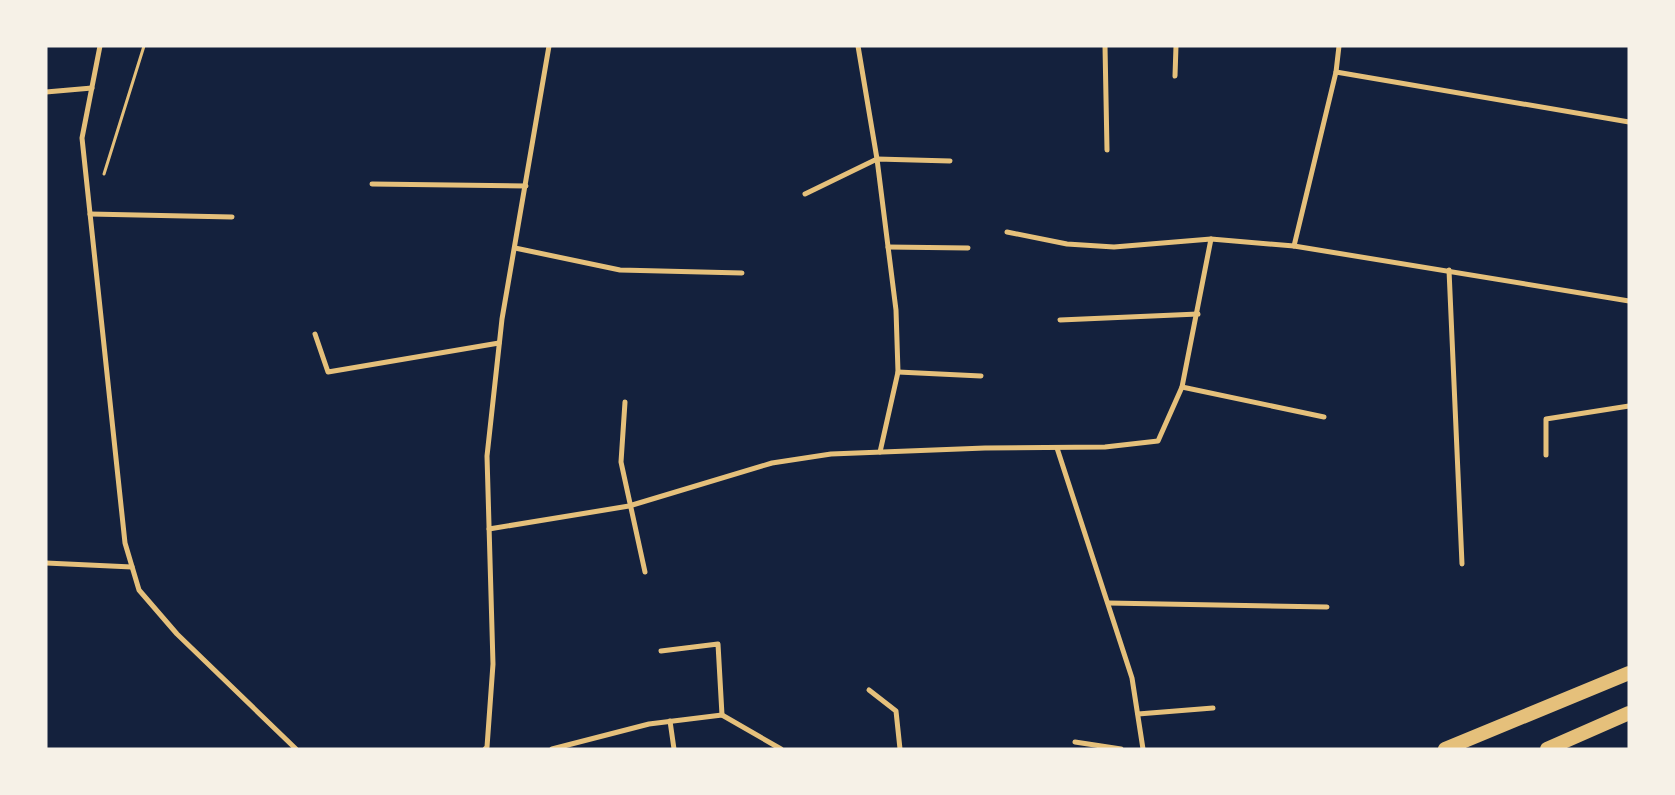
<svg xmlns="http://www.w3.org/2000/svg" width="1675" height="795" font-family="Commissioner,sans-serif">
	<rect width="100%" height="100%" fill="#14213d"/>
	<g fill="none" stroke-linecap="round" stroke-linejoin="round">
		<path stroke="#e5c07b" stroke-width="3" d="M104,174L144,46"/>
		<g stroke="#e5c07b" stroke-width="5">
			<path d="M100,46L82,138L125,543L139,590L177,634L296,749"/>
			<path d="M858,46L877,159L896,310L898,372L880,452"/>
			<path d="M1105,46L1107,150"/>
			<path d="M1336,72L1629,122"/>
			<path d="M1175,76L1176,46"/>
			<path d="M46,92L92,88"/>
			<path d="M372,184L526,186"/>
			<path d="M805,194L877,159L950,161"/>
			<path d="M90,214L232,217"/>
			<path d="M1007,232L1067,244L1114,247L1211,239L1294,246L1629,301"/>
			<path d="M1294,246L1336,72L1339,46"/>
			<path d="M888,247L968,248"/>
			<path d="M515,248L620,270L742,273"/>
			<path d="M1449,270L1462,564"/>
			<path d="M1060,320L1198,314"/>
			<path d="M315,334L328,372L499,343"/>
			<path d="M898,372L981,376"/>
			<path d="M1182,387L1324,417"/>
			<path d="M625,402L621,462L645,572"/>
			<path d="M1057,448L1132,678L1143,749"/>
			<path d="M1546,455V419L1629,406"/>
			<path d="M489,529L629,506L772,463L831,454L985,448L1105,447L1158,441L1182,387L1211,239"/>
			<path d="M46,563L132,567"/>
			<path d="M1108,603L1327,607"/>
			<path d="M661,651L718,644L722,715"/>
			<path d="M869,690L896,711L900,749"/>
			<path d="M1138,714L1213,708"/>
			<path d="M670,721L674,749"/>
			<path d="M1075,742L1121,749"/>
			<path d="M485,749L487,747L493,664L487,456L502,319L549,46"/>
			<path d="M552,749L649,724L722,715L781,749"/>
		</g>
		<g stroke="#e5c07b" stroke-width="14">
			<path d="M1445,749L1629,673"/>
			<path d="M1547,749L1629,713"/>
		</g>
	</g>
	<rect width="1675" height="795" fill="none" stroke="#f6f1e7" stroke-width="95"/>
</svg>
